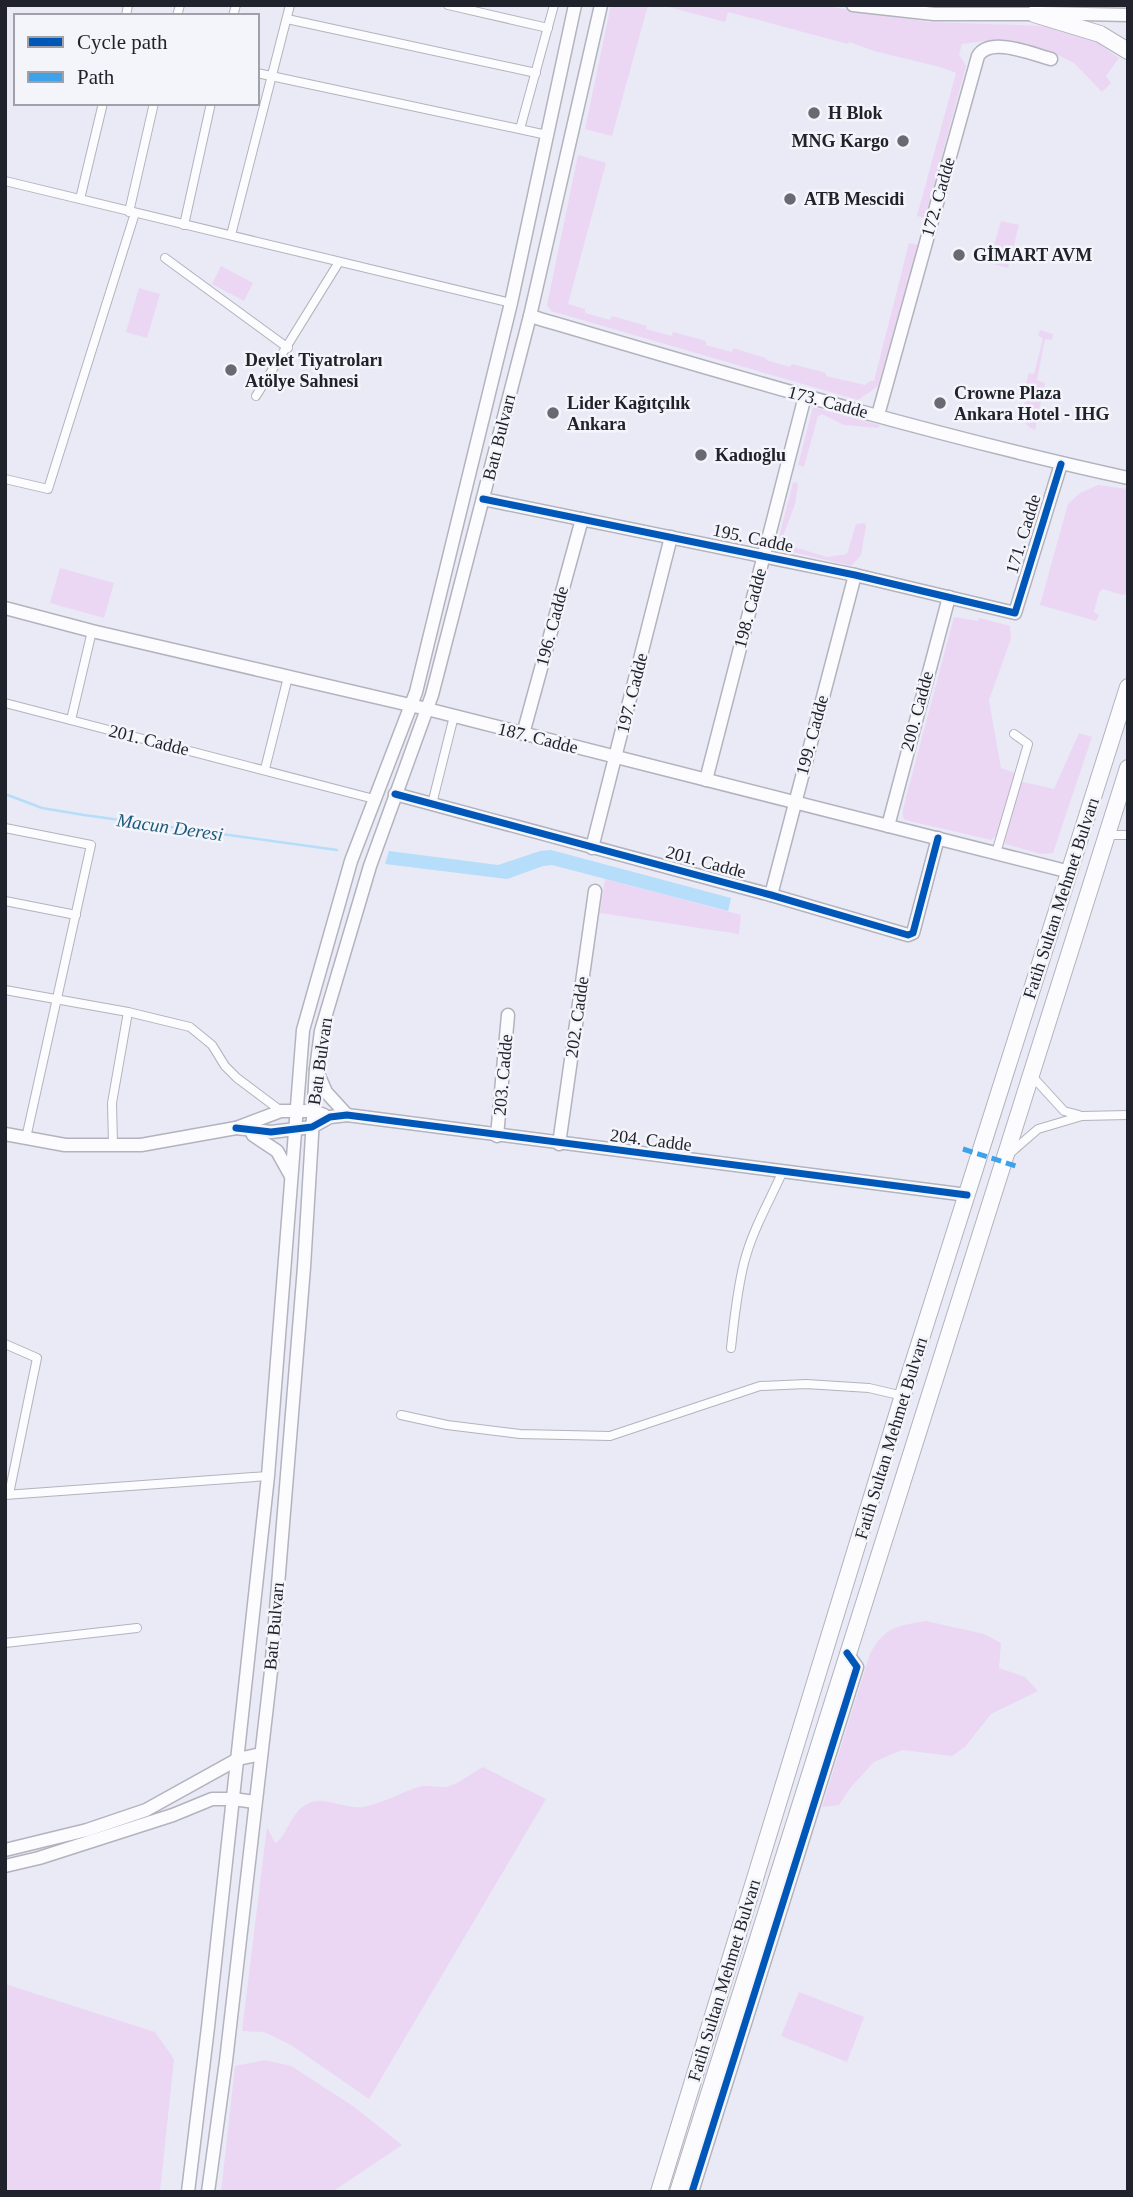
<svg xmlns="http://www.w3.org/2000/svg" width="1133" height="2197" font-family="Georgia,serif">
	<rect width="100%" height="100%" fill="#e9eaf6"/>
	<g fill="#ebd7f4">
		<path d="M611,5H648L612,136L585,129Z"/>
		<path d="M661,5H818L929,22L1047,26L1094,40L1119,58L1106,76L1111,83L1102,92L1074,63L1058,55L993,40L962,44L959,54L966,66L925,218L917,216L956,73L940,67L874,51L849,42L848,44L728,12L725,22Z"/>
		<path d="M578,155L606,163L568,304L585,309V313L610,320L612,316L647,326L646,329L672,336L673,332L706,341V345L732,352L733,348L766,358V360L790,367L792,364L826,373V376L865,385L870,381H874L909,243L918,245L878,386L858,400L551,311L547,305Z"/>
		<path d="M1001,221L1019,225L1008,268L989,263Z"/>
		<path d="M221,266L253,283L244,301L212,284Z"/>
		<path d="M139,288L160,294L147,338L126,332Z"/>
		<path d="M1040,330L1053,334L1052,340L1045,339L1037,380L1045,383L1035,430C1016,423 1025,402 1029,387L1026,383L1029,373L1034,374L1043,338L1038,336Z"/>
		<path d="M813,407L880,425L878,428L844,425L822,414L818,416L804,467L798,465Z"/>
		<path d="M796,482L798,485L795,504L782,539L784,544L827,557L847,554L856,524L865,523L866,526L861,555L851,566L776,548L793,483Z"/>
		<path d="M1098,485L1128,489V593L1122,595L1103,589L1099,592L1094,612L1099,615L1096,621L1040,605L1068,504L1080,493Z"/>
		<path d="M60,568L114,583L104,618L50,603Z"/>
		<path d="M954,617L978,621L979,618L1010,626L1011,639L989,700L1001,768L1016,773L997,835L991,840L905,820L903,817V809Z"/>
		<path d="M1079,733L1092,737L1053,853L1041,854L1005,844V834L1020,785L1023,782L1054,789Z"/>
		<path d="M605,879L741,915L739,934L600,913Z"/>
		<path d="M926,1621L984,1634L1001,1643L999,1668L1025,1677L1038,1691L991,1714L965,1747L952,1756L902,1750L874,1762L851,1787L839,1805L822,1807L870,1654C884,1627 897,1626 926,1621Z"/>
		<path d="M483,1767L546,1799L369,2099L291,2045L264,2032L242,2031L267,1827L275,1843C288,1836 290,1811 309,1803C325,1796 345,1809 362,1807C381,1804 400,1793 418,1787C427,1784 436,1788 445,1787C456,1786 472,1773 483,1767Z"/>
		<path d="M5,1984L155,2032L174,2059L160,2192H5Z"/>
		<path d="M799,1992L864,2017L847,2062L781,2036Z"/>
		<path d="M265,2060L291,2066L353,2106L402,2145L332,2192H221L235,2066Z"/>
	</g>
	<path fill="#b6ddf9" d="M551,850L731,898L728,911L552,865L543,866L507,879L385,864L389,851L498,865L540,851Z"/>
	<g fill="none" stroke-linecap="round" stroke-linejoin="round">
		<path stroke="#b6ddf9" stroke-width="2.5" d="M5,794L42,808L84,815L337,850"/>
		<defs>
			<g id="street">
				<path d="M448,5L548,28"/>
				<path d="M126,16L128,5"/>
				<path d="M177,16L180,5"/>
				<path d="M233,16L236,5"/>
				<path d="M287,19L536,73"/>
				<path d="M257,73L547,135"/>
				<path d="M520,129L554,5"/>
				<path d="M5,181L511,303"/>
				<path d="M80,199L103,103"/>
				<path d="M129,212L154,103"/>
				<path d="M184,225L211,103"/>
				<path d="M231,235L290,5"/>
				<path d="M165,258L288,348"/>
				<path d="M256,396L339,262"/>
				<path d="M5,479L48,489L135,213"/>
				<path d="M5,703L374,799"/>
				<path d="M71,720L92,631"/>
				<path d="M265,769L288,677"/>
				<path d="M432,804L454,716"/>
				<path d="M5,828L91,845L26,1138"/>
				<path d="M1107,835H1128"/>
				<path d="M996,853L1028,744L1014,734"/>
				<path d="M5,901L76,915"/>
				<path d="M5,990L128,1012L190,1027L212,1045L225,1066L237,1078L281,1111"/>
				<path d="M1032,1076L1064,1111L1079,1115"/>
				<path d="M113,1145L112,1103L128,1012"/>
				<path d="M1008,1155L1038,1129L1082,1116L1128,1115"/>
				<path d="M5,1344L37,1358L9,1494"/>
				<path d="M731,1348C734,1320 737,1291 744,1263C752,1231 769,1202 782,1173"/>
				<path d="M401,1415L447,1425L520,1434L610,1436L760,1386L806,1384L869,1388L903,1396"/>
				<path d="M5,1495L268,1476"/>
				<path d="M5,1643L137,1628"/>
			</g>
			<g id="secondary">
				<path d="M530,316C728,374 926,434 1128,478"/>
				<path d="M878,415L978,56C990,36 1032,54 1051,59"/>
				<path d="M483,499L855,575L1015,613L1061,464"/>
				<path d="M5,608L92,631L427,709L1070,872"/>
				<path d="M523,734L582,519"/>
				<path d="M706,780L805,396"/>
				<path d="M395,794L771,895L908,935L913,933L938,838"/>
				<path d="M888,826L949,597"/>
				<path d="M592,848L671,537"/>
				<path d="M771,895L855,575"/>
				<path d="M316,1069L326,1092L347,1115"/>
				<path d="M236,1128L271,1132L312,1127L330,1117L347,1115L967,1195"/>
				<path d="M251,1130L253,1135L277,1151L291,1176"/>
				<path d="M5,1134L65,1145H141L236,1128L281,1111H313L324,1115"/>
				<path d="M497,1136L508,1015"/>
				<path d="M559,1144L595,891"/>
				<path d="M5,1850L87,1830L146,1810L238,1759L261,1754"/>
				<path d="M5,1866L39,1858L173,1815L212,1799H233L255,1802"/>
				<path d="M692,2192L857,1667L847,1653"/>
			</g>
			<g id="primary">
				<path d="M853,5L934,14H1034"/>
				<path d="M1040,13L1128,15"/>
				<path d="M188,2192L208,2027L268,1476L303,1030L351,861L416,692L511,303L575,5"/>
				<path d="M208,2192L226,2061L271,1671L304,1267L316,1069L321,1031L370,866L432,695L530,316L601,5"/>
			</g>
			<g id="highway">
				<path d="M1034,14L1100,34L1128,51"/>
				<path d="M659,2192L904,1392L1128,687"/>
				<path d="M678,2192L1128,768"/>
			</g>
		</defs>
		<use href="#street" stroke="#b2b3bd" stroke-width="10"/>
		<use href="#secondary" stroke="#b2b3bd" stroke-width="15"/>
		<use href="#primary" stroke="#b2b3bd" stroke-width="15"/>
		<use href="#highway" stroke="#b2b3bd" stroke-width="18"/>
		<use href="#street" stroke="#fcfcfe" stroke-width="8"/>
		<use href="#secondary" stroke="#fcfcfe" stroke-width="12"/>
		<use href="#primary" stroke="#fcfcfe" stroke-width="12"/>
		<use href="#highway" stroke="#fcfcfe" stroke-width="16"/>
		<path stroke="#3ea2eb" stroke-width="5" stroke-dasharray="10 5" stroke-linecap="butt" d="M963,1149L1019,1167"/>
		<defs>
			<g id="cycleway">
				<path d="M483,499L855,575L1015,613L1061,464"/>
				<path d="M395,794L771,895L908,935L913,933L938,838"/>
				<path d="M236,1128L271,1132L312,1127L330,1117L347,1115L967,1195"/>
				<path d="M692,2192L857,1667L847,1653"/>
			</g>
		</defs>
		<use href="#cycleway" stroke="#f4f5fa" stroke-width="11"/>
		<use href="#cycleway" stroke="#0057b8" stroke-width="7"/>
	</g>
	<g fill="#676973" stroke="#f4f5fa" stroke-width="2.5">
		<circle cx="814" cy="113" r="7"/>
		<circle cx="903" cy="141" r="7"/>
		<circle cx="790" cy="199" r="7"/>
		<circle cx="959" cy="255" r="7"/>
		<circle cx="231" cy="370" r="7"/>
		<circle cx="940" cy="403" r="7"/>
		<circle cx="553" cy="413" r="7"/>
		<circle cx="701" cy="455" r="7"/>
	</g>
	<g text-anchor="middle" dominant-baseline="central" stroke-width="5" stroke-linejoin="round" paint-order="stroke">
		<g font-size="18" font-weight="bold" fill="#21232c" stroke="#f4f5fa" text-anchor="start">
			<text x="828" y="113">H Blok</text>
			<text x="889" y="141" text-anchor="end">MNG Kargo</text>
			<text x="804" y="199">ATB Mescidi</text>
			<text x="973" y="255">GİMART AVM</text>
			<text x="245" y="360">Devlet Tiyatroları<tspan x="245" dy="21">Atölye Sahnesi</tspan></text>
			<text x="954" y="393">Crowne Plaza<tspan x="954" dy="21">Ankara Hotel - IHG</tspan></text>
			<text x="567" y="403">Lider Kağıtçılık<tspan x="567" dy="21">Ankara</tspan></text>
			<text x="715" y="455">Kadıoğlu</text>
		</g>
		<g font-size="18" fill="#21232c" stroke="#f4f5fa">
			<text transform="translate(938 197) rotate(-74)">172. Cadde</text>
			<text transform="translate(828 402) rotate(15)">173. Cadde</text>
			<text transform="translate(499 437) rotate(-76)">Batı Bulvarı</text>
			<text transform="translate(1023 534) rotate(-73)">171. Cadde</text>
			<text transform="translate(753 538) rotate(12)">195. Cadde</text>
			<text transform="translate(750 608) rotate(-75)">198. Cadde</text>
			<text transform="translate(552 626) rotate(-75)">196. Cadde</text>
			<text transform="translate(632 693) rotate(-76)">197. Cadde</text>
			<text transform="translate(917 711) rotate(-75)">200. Cadde</text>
			<text transform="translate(812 735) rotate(-75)">199. Cadde</text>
			<text transform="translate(538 738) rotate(14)">187. Cadde</text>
			<text transform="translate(149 740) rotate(14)">201. Cadde</text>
			<text transform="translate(706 862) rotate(15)">201. Cadde</text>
			<text transform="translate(1061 898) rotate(-72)">Fatih Sultan Mehmet Bulvarı</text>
			<text transform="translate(577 1017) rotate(-82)">202. Cadde</text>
			<text transform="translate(320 1061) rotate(-82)">Batı Bulvarı</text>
			<text transform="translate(503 1075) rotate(-85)">203. Cadde</text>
			<text transform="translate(651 1140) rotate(7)">204. Cadde</text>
			<text transform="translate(891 1438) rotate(-73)">Fatih Sultan Mehmet Bulvarı</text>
			<text transform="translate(274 1626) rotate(-85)">Batı Bulvarı</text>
			<text transform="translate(724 1980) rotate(-73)">Fatih Sultan Mehmet Bulvarı</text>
		</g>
		<g font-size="19" font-style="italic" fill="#1b5a7c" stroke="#f4f5fa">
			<text transform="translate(170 827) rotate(8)">Macun Deresi</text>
		</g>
	</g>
	<rect width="1133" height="2197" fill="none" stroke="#21232c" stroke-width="14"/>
	<rect x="14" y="14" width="245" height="91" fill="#f4f5fa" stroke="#a0a1a8" stroke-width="2"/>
	<rect x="28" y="37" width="35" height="10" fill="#0057b8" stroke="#a0a1a8" stroke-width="2"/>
	<text x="77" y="49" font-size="21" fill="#21232c">Cycle path</text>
	<rect x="28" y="72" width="35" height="10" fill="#3ea2eb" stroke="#a0a1a8" stroke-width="2"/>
	<text x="77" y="84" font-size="21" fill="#21232c">Path</text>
</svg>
